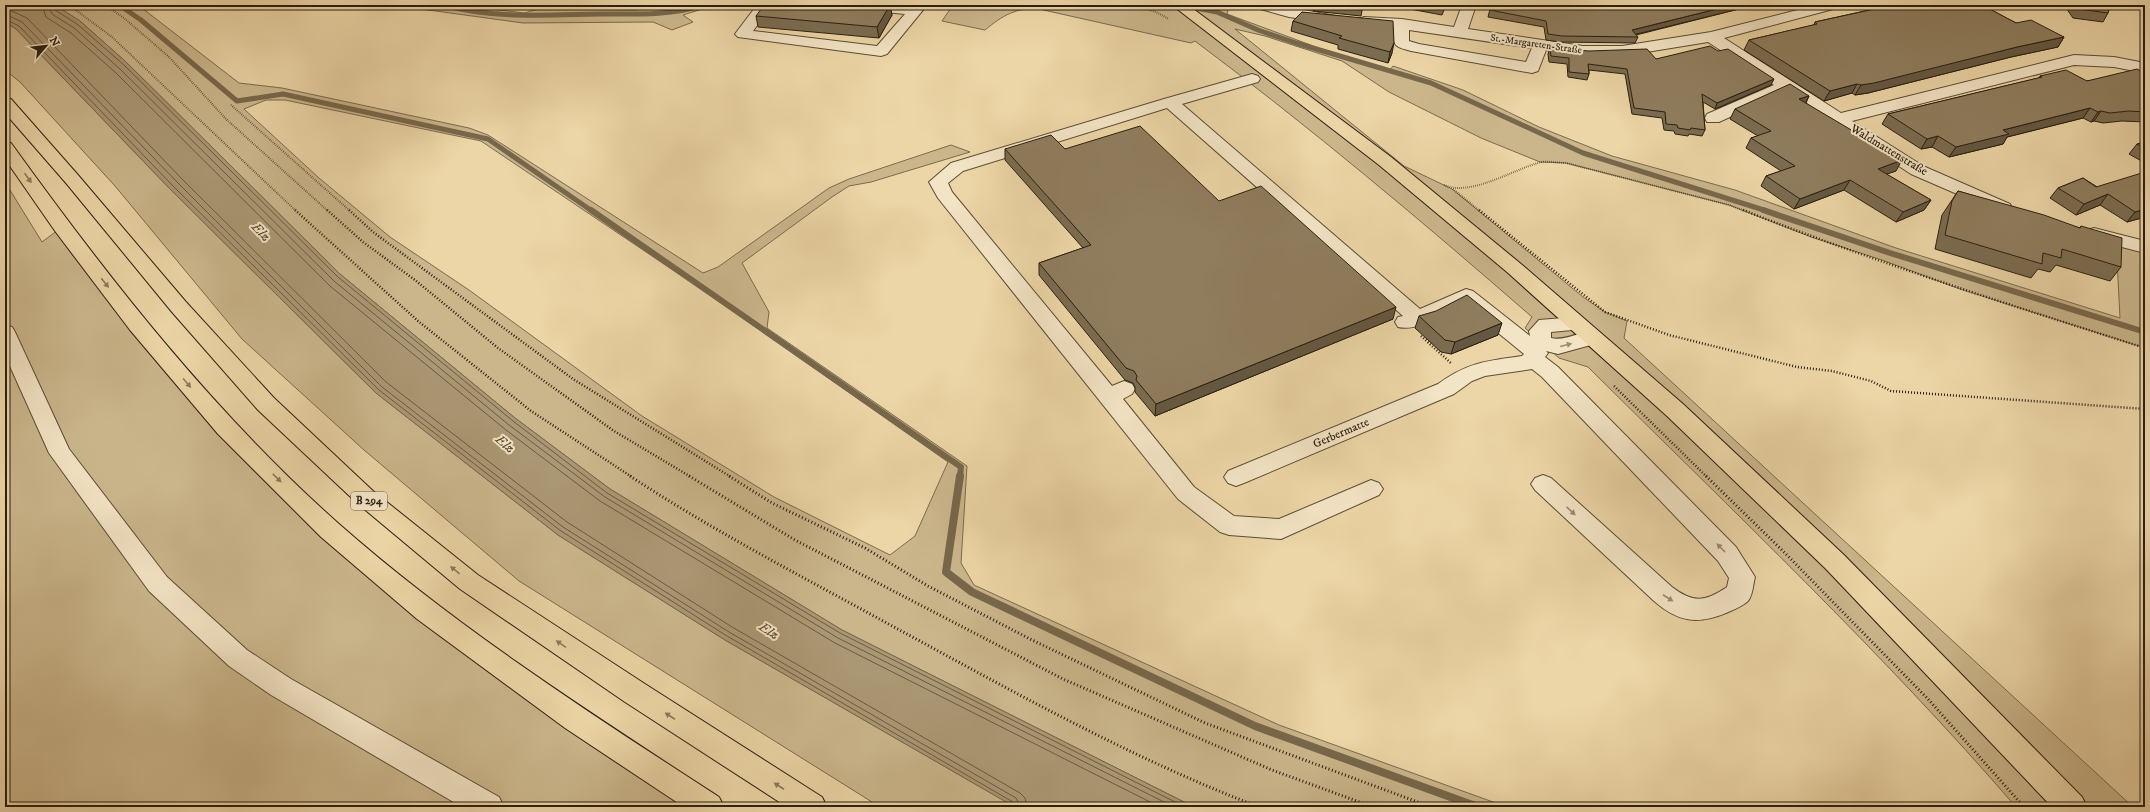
<svg xmlns="http://www.w3.org/2000/svg" width="2150" height="812" font-family="'IM FELL DW Pica',serif">
	<rect width="100%" height="100%" fill="#ecd5a6"/>
	<filter id="stains"><feTurbulence type="fractalNoise" baseFrequency=".005" numOctaves="4"/><feColorMatrix values="0 0 0 0 .2 0 0 0 0 .09 0 0 0 0 .02 0 0 0 .5 -.17"/></filter>
	<radialGradient id="worn" r=".72"><stop offset=".6" stop-color="#630" stop-opacity="0"/><stop offset="1" stop-color="#630" stop-opacity=".3"/></radialGradient>
	<g fill="#cbb68c" stroke="#7a6a4e" fill-rule="evenodd">
		<path d="M55,5H138L239,83L282,88L469,128L488,135L703,273L718,267L829,188L849,179L951,145L970,152L871,182L849,186L832,197L742,263L769,312L767,328L967,466L961,563L974,585L1279,725L1507,807H1194L842,630L610,489L515,418L340,274L126,62L80,21ZM266,100H285L481,141L704,291L948,462L915,536L890,555L774,497L642,416L469,290L390,237L319,178L244,109Z"/>
		<path d="M392,5H459L524,13L539,9L636,10L665,5H715L683,15L693,22L672,30L653,22L523,23Z"/>
		<path d="M953,5H1232L1229,7L1227,14L1324,50L1390,70L1393,66L1463,90L1539,127L1612,156L1735,190L1896,248L2120,318L2116,240L2145,247V348L1960,289L1882,260L1811,237L1729,205L1566,163L1540,162L1481,138L1389,92L1342,61L1265,36L1235,29L1404,166L1452,189L1583,297L1605,312L1627,321L1624,338L2133,807H2016C1882,652 1733,511 1588,367L1559,358L1525,328L1532,317C1422,221 1311,128 1195,41L1191,43L1039,9C1016,7 1002,16 985,30L942,21Z"/>
		<path d="M5,22L16,29L171,190L376,393L558,535L725,640L1015,807H880L519,581L364,450L242,339L115,186L20,82L5,70Z"/>
		<path d="M5,182L42,242L62,227L137,325L330,530L709,807H5Z"/>
	</g>
	<path fill="#aa9773" stroke="#77674b" d="M5,5H55L80,21L126,62L340,274L515,418L610,489L842,630L1194,807H1015L725,640L558,535L376,393L171,190L16,29L5,22Z"/>
	<g fill="none" stroke-linecap="round" stroke-linejoin="round">
		<g stroke="#6a5a41" stroke-width="1">
			<path d="M42,5L46,17L71,33L116,73L330,286L506,430L600,501L835,643L1160,807"/>
			<path d="M48,5L52,14L74,28L120,69L334,281L509,425L605,497L838,638L1174,807"/>
			<path d="M53,5L55,10L77,24L124,65L338,277L513,421L607,493L840,633L1185,807"/>
			<path d="M5,8L27,18L182,179L386,382L567,522L732,627L1020,793L1025,798L1027,807"/>
			<path d="M5,14L22,22L178,183L382,387L563,527L729,632L1016,798L1021,807"/>
			<path d="M5,19L19,26L174,187L379,390L561,531L727,636L1013,802L1016,807"/>
		</g>
		<g stroke="#77674b" stroke-width="5">
			<path d="M119,5L141,20L237,101L283,94L488,139L592,211"/>
			<path d="M443,5C495,19 545,15 598,14C634,14 669,16 704,5"/>
			<path d="M1180,5L1217,12L1258,30L1296,43L1431,83L1583,153L1767,211"/>
		</g>
		<g stroke="#77674b" stroke-width="6">
			<path d="M591,210L961,467L960,477"/>
			<path d="M1763,210L1890,253L2145,332"/>
		</g>
		<path stroke="#77674b" stroke-width="8" d="M960,476L946,572L972,592L1255,726L1478,807"/>
		<defs>
			<g id="minor">
				<path d="M757,5H772L753,31L877,46L905,14L855,9L850,8L848,5H927L887,54L881,56L738,37L735,34Z"/>
				<path d="M1255,5H1278L1330,15L1335,16L1337,19L1335,22L1330,23L1289,17L1257,8Z"/>
				<path d="M1462,5H1476L1468,29L1583,46H1622L1711,32L1817,5H1839L1837,8L1724,38L1841,113L2074,55L2114,57L2145,63V73L2114,67L2074,65L1852,121L1923,166L2010,204L2012,208L2010,212L2003,214L1911,174L1785,92L1719,122H1707L1705,118L1707,114L1774,85L1708,42L1622,56H1583L1546,50L1538,71L1532,73L1411,51C1393,46 1393,46 1394,28L1359,25L1356,22L1359,19L1364,17L1402,19L1454,27ZM1409,30L1532,48L1526,62L1419,44L1409,41Z"/>
				<path d="M1252,74L1258,76L1260,79L1258,82L1182,104L1420,309L1466,289L1473,291L1530,336L1529,331L1539,320L1576,317L1583,319L1586,324L1583,329L1551,332V338C1567,342 1582,328 1598,333L1601,338L1598,343L1558,354L1546,351L1548,353L1545,357L1558,367L1736,547L1755,577C1753,584 1753,595 1748,601C1743,606 1733,610 1726,613C1697,625 1678,622 1654,601L1535,490L1531,484L1535,478L1543,475L1551,478L1672,587C1693,603 1705,602 1727,587L1729,578L1718,561L1542,377L1532,369L1485,376L1472,381L1454,394L1244,483L1236,486L1228,483L1224,477L1228,471L1438,384C1468,362 1487,361 1522,356L1524,354L1464,305C1446,313 1418,332 1398,327L1395,322L1398,317L1403,316L1167,108L963,171L948,183L952,192L1112,386L1124,381L1132,384L1135,389L1132,394L1123,399L1194,487L1234,516L1279,519L1371,480L1379,483L1383,489L1379,495L1281,539L1229,535L1220,532L1178,499L938,198L929,182L951,163L1164,99Z"/>
				<path d="M2094,228L2145,241V253L2087,238L2085,234L2087,230Z"/>
				<path d="M5,325L12,327L15,332L69,449L167,577L247,650L291,679L499,797L504,807H462L271,695L229,666L149,591L49,453L5,355Z"/>
			</g>
			<path id="major" d="M1172,5H1188L1391,157L1521,264L1683,404L1844,555L2082,797L2087,807H2052L1826,569L1667,416L1507,272L1379,165Z"/>
			<g id="highway">
				<path d="M5,98L11,99L78,175L186,302L274,398L373,491L478,575L645,684L822,797L827,807H787L625,702L460,589L357,503L258,410L172,312L66,183L5,113Z"/>
				<path d="M5,142L11,143C109,279 213,412 339,524C456,627 588,712 719,797L724,807H684L565,728L417,619L321,537L218,434L130,330L55,231L5,159Z"/>
			</g>
		</defs>
		<use href="#minor" stroke="#5a4c35" stroke-width="2"/>
		<use href="#major" stroke="#2a1e0f" stroke-width="2"/>
		<use href="#highway" stroke="#2a1e0f" stroke-width="2"/>
		<g stroke="#2a1e0f" stroke-width="2" stroke-dasharray="0.5 1.5" stroke-linecap="butt">
			<path d="M69,5L112,37L296,211"/>
			<path d="M105,5L124,18L169,57L226,119L328,211"/>
			<path d="M1134,5L1156,12L1169,19"/>
			<path d="M1216,5L1245,7"/>
			<path d="M231,105L350,211"/>
			<path d="M1444,185C1469,197 1513,170 1538,163C1546,160 1558,163 1566,163L1729,205L1745,211"/>
			<path d="M1453,189L1480,211"/>
		</g>
		<g stroke="#2a1e0f" stroke-width="2.5" stroke-dasharray="1 2" stroke-linecap="butt">
			<path d="M295,210L418,321L531,411L632,477"/>
			<path d="M327,210L363,242L415,280L498,348L614,431L691,477"/>
			<path d="M349,210L373,232L573,379L731,477"/>
			<path d="M1479,210L1605,312L1669,335L1797,367L1832,371L1871,381L1891,391L2145,409"/>
			<path d="M1743,210C1875,262 2010,305 2145,348"/>
			<path d="M1421,336L1452,364"/>
			<path d="M1614,386L1707,477"/>
		</g>
		<g stroke="#2a1e0f" stroke-width="3" stroke-dasharray="1 2.5" stroke-linecap="butt">
			<path d="M630,476C715,532 805,578 894,627C1012,691 1133,759 1259,807"/>
			<path d="M689,476L795,540L1063,679L1272,770L1373,807"/>
			<path d="M729,476L772,503L865,548L928,586L1032,640L1205,723L1431,807"/>
			<path d="M1706,476L1786,554L1928,699L2024,807"/>
		</g>
		<use href="#minor" fill="#f3e4c5" fill-rule="evenodd"/>
		<use href="#major" fill="#ecd5a6" fill-rule="evenodd"/>
		<use href="#highway" fill="#ecd5a6" fill-rule="evenodd"/>
	</g>
	<g fill="#7b6c51" stroke="#2a1e0f">
		<path d="M890,5L892,15L879,38L758,27L756,16Z"/>
		<path d="M1314,5H1363L1361,16L1313,11Z"/>
		<path d="M1411,5H1446L1442,15L1410,9Z"/>
		<path d="M1491,5H1755L1636,35L1638,37L1635,43L1560,42L1546,40L1544,27L1488,17Z"/>
		<path d="M1884,5H1982L2016,23L2064,37L2058,47L2011,57L1868,93L1855,95L1852,93L1824,101L1744,50L1749,40L1814,25L1815,22L1883,7Z"/>
		<path d="M2064,5H2110L2108,13L2103,22L2073,18Z"/>
		<path d="M1302,12L1392,53L1388,63L1338,49V45L1291,31L1293,21Z"/>
		<path d="M1550,48L1656,59L1771,85L1715,109L1703,102L1705,130L1702,136L1689,134L1688,136L1675,134L1674,131L1664,130L1662,118L1632,114L1625,74L1589,70V74L1587,80L1568,77L1567,64L1549,62L1548,54Z"/>
		<path d="M2145,73V122L2122,121L2103,123L2094,121L2091,122L2083,118L2007,137L2003,144L1949,157L1932,147L1921,149L1882,124L1888,114L2039,78L2040,76L2087,81Z"/>
		<path d="M1809,96L1806,103L1896,171L1886,174L1931,200L1924,210L1896,222L1844,190L1794,209L1761,186L1766,176L1781,171L1746,148L1751,138L1758,136L1730,119L1735,109Z"/>
		<path d="M2145,142V163L2129,154L2137,144Z"/>
		<path d="M1005,149H1065L1219,201L1393,319L1155,416L1135,392V387L1133,383L1125,380L1039,275V263L1083,248L1005,160Z"/>
		<path d="M2083,178L2145,217L2127,222L2100,205L2076,215L2050,198L2058,188Z"/>
		<path d="M1958,191L2079,228L2081,226L2121,267L2110,281L2056,265L2050,272L2038,269L2031,278L1935,249L1942,215Z"/>
		<path d="M1419,316L1498,335L1451,354L1441,352L1415,328Z"/>
	</g>
	<g fill="#645842" stroke="#2a1e0f">
		<path d="M890,5L892,15L879,38L877,27Z"/>
		<path d="M1733,5H1755L1629,36L1632,30Z"/>
		<path d="M2064,37L2058,47L2011,57L1868,93L1855,95L1861,85L2017,47Z"/>
		<path d="M1394,43L1392,53L1388,63L1390,52Z"/>
		<path d="M1774,79L1771,85L1715,109L1717,103Z"/>
		<path d="M1857,84L1852,93L1824,101L1830,91Z"/>
		<path d="M1809,96L1804,106L1799,99Z"/>
		<path d="M2090,108L2083,118L2007,137L2003,144L1949,157L1956,147L2003,130Z"/>
		<path d="M2101,111L2094,121L2091,122L2098,112Z"/>
		<path d="M1938,136L1932,147L1921,149L1927,139Z"/>
		<path d="M1902,160L1896,171L1872,179L1878,169Z"/>
		<path d="M1850,180L1844,190L1794,209L1800,199Z"/>
		<path d="M2108,194L2100,205L2076,215L2084,204Z"/>
		<path d="M1931,200L1924,210L1896,222L1903,212Z"/>
		<path d="M2145,209V217L2127,222L2135,212Z"/>
		<path d="M1396,307L1393,319L1155,416L1156,404Z"/>
		<path d="M1502,323L1498,335L1451,354L1455,342Z"/>
	</g>
	<g fill="#8f7d5e" stroke="#2a1e0f">
		<path d="M764,5H890L877,27L756,16Z"/>
		<path d="M1315,5H1363L1362,10Z"/>
		<path d="M1425,5H1445L1444,8Z"/>
		<path d="M1491,5H1733L1632,30L1638,37L1562,36L1548,34L1546,21L1490,10Z"/>
		<path d="M1887,5H1982L2016,23L2031,20L2064,37L2017,47L1874,83L1861,85L1857,84L1830,91L1749,40L1817,24L1815,22L1888,6Z"/>
		<path d="M2076,5H2110L2108,13L2079,9Z"/>
		<path d="M1302,12L1393,21L1394,43L1390,52L1339,38L1342,36L1293,21Z"/>
		<path d="M1710,46L1718,51L1728,49L1774,79L1717,103L1702,94L1705,130L1691,128L1690,130L1678,128L1677,125L1666,124L1665,112L1634,108L1627,69L1588,64L1589,74L1569,72V58L1551,56L1550,48L1589,51L1647,49L1656,59Z"/>
		<path d="M2137,69L2145,73V112L2129,111L2110,113L2101,111L2098,112L2090,108L2003,130L2009,134L1956,147L1938,136L1927,139L1888,114L2042,77L2040,76L2066,70L2087,81Z"/>
		<path d="M1790,84L1809,96L1799,99L1902,160L1878,169L1931,200L1903,212L1850,180L1800,199L1766,176L1795,166L1751,138L1771,131L1735,109Z"/>
		<path d="M1140,126L1219,201L1261,186L1396,307L1156,404L1136,380L1137,376L1134,371L1126,368L1039,263L1091,245L1005,149L1051,135L1065,149Z"/>
		<path d="M2145,142V149L2137,144Z"/>
		<path d="M2145,172V209L2135,212L2108,194L2084,204L2058,188L2083,178L2096,187Z"/>
		<path d="M1958,191L2044,215L2080,228L2081,226L2122,238L2121,267L2062,249L2061,258L2043,253L2042,264L1945,235L1952,201Z"/>
		<path d="M1467,295L1502,323L1455,342L1445,340L1419,316L1436,311Z"/>
	</g>
	<defs><path id="oneway-solid" d="M-6-.8H1V-3.2L6.5 0L1 3.2V.8H-6Z"/></defs>
	<g fill="#8b7a5a">
		<use href="#oneway-solid" transform="translate(28 178) rotate(55)"/>
		<use href="#oneway-solid" transform="translate(105 283) rotate(52)"/>
		<use href="#oneway-solid" transform="translate(187 383) rotate(49)"/>
		<use href="#oneway-solid" transform="translate(277 478) rotate(44)"/>
		<use href="#oneway-solid" transform="translate(455 570) rotate(-141)"/>
		<use href="#oneway-solid" transform="translate(561 644) rotate(-146)"/>
		<use href="#oneway-solid" transform="translate(670 716) rotate(-147)"/>
		<use href="#oneway-solid" transform="translate(779 786) rotate(-147)"/>
	</g>
	<g fill="#998b73">
		<use href="#oneway-solid" transform="translate(1566 345) rotate(-14)"/>
		<use href="#oneway-solid" transform="translate(1571 511) rotate(43)"/>
		<use href="#oneway-solid" transform="translate(1721 548) rotate(-134)"/>
		<use href="#oneway-solid" transform="translate(1668 598) rotate(33)"/>
	</g>
	<g text-anchor="middle" dominant-baseline="central" stroke-width="4" stroke-linejoin="round" paint-order="stroke">
		<g font-size="10" fill="#2a1e0f" stroke="#f3e4c5">
			<text transform="translate(1536 44) rotate(8)">St.-Margareten-Straße</text>
		</g>
		<rect fill="#f3e4c5" stroke="#665946" stroke-width="1" x="351" y="492" width="36" height="18" rx="3"/>
		<g font-size="11" font-weight="bold" fill="#2a1e0f">
			<text x="369" y="501">B 294</text>
		</g>
		<g font-size="12" fill="#2a1e0f" stroke="#f3e4c5">
			<text transform="translate(1889 150) rotate(31)">Waldmattenstraße</text>
			<text transform="translate(1341 433) rotate(-23)">Gerbermatte</text>
		</g>
		<g font-size="13" font-style="italic" fill="#574832" stroke="#f3e4c5">
			<text transform="translate(261 232) rotate(46)">Elz</text>
			<text transform="translate(505 444) rotate(40)">Elz</text>
			<text transform="translate(769 631) rotate(33)">Elz</text>
		</g>
	</g>
	<rect width="2150" height="812" fill="none" stroke="#ecd5a6" stroke-width="20"/>
	<rect x="6" y="6" width="2138" height="800" fill="none" stroke="#2a1e0f" stroke-width="2"/>
	<rect x="10" y="10" width="2130" height="792" fill="none" stroke="#2a1e0f"/>
	<g transform="translate(46 46) rotate(62)" stroke="#f3e4c5" stroke-width="3" paint-order="stroke">
	<path d="M0-3L7 15L0 10L-7 15Z" fill="#2a1e0f"/>
	<text y="-6" font-size="11" font-weight="bold" text-anchor="middle" fill="#2a1e0f">N</text>
	</g>
	<rect width="100%" height="100%" filter="url(#stains)"/>
	<rect width="100%" height="100%" fill="url(#worn)"/>
</svg>
